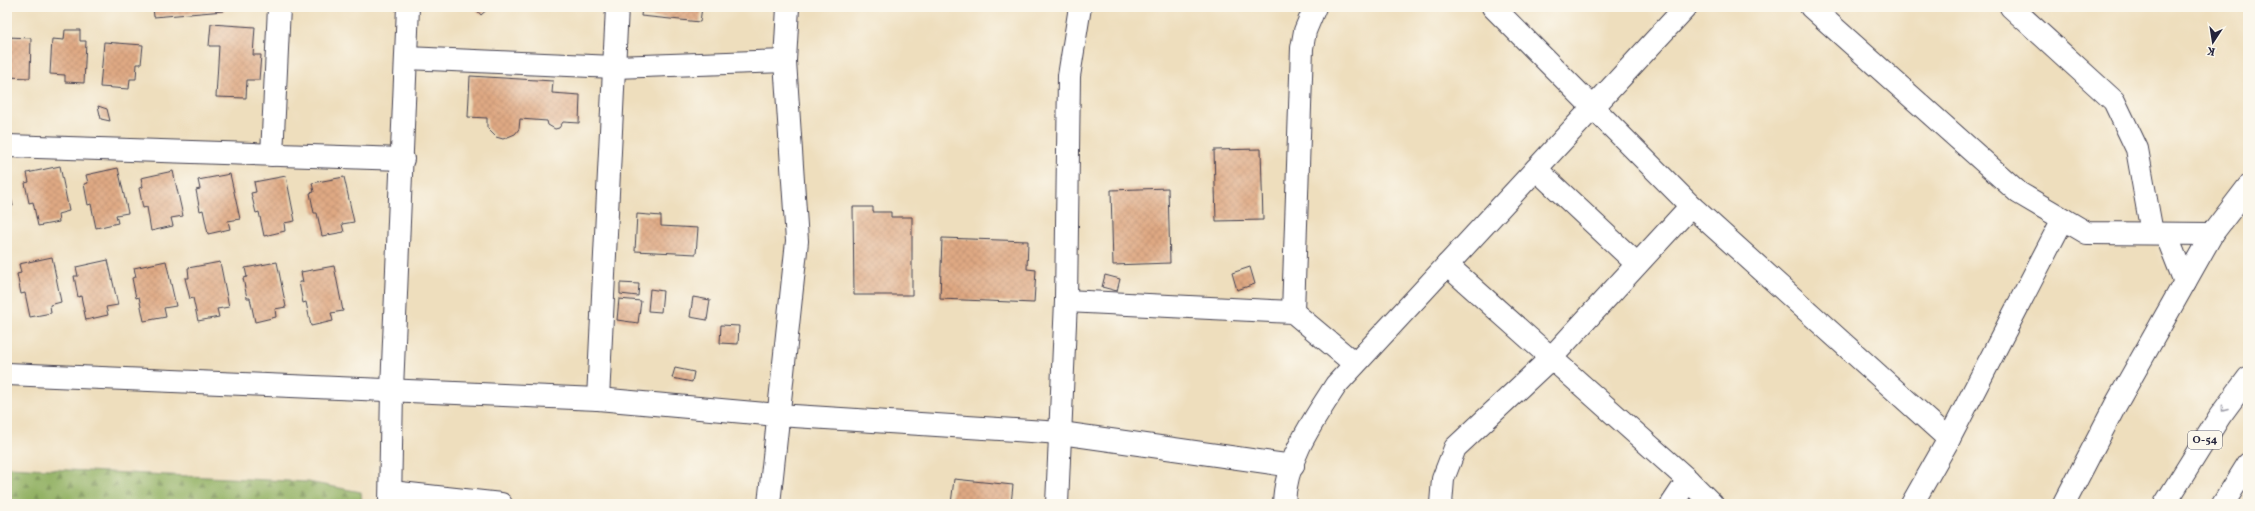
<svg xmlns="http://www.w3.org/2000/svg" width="2255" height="511" font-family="Vollkorn,serif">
	<defs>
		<pattern id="forest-firs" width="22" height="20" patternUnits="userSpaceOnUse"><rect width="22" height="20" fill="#92b163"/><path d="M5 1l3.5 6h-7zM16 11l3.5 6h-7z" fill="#779053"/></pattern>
		<pattern id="building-cross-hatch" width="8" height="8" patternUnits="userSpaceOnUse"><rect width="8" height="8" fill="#dfa983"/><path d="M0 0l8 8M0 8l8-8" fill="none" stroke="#bf9172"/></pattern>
	</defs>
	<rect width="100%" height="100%" fill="#fbf7ec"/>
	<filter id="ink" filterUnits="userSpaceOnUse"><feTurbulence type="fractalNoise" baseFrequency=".025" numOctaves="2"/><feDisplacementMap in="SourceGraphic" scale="8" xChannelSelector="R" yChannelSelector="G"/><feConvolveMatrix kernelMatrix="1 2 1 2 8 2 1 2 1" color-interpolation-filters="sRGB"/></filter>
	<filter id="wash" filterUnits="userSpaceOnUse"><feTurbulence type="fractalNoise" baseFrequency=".012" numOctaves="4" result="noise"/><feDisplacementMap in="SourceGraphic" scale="16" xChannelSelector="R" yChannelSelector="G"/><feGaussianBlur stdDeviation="0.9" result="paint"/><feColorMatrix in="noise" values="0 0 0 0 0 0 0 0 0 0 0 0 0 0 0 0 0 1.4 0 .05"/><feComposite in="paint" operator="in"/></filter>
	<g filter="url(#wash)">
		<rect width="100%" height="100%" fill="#eedebd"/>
		<path fill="url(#forest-firs)" stroke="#5a6a4f" d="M8,467L308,482L361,492L362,504H8Z"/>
		<g id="blocks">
			<g fill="url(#building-cross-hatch)">
				<path d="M153,7H223L224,11L154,17Z"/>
				<path d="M474,7H490L481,15Z"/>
				<path d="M642,7H702L700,22L641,16Z"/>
				<path d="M211,24L255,27L253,55H261L259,80H247L246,98L216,97L219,46H209Z"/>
				<path d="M65,30H80V41H86L84,83L65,82V75L50,74L52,39L64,40Z"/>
				<path d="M7,37L31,38L30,78L7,77Z"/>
				<path d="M104,42L143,45L141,64H137L136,79H130L129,89L100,87Z"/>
				<path d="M470,76L553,81L552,93L580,95L579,123L563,122L559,128L555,129L548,125L547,121L520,119L519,129L515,134L503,139L496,137L487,128V118L468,117Z"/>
				<path d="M98,106L107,109L110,121L101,119Z"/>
				<path d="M1261,149L1263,220L1216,221L1214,150Z"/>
				<path d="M60,166L69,211L58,214L59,222L38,226L33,202L29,203L25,183L29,182L27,173Z"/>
				<path d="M118,168L128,213L116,215L118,223L96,228L91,204L88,205L84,184L88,183L86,175Z"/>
				<path d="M173,171L183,216L171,218L173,226L151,231L147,207L143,208L139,188L143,187L141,178Z"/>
				<path d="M230,174L240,219L228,221L230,229L208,234L203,210L200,211L196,190L200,189L198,180Z"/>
				<path d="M286,176L295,221L284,223L285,231L264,236L259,212L256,213L251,193L256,192L254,182Z"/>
				<path d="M344,177L354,222L342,224L344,232L322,236L317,213H314L310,193L314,192L312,183Z"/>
				<path d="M7,181L13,206L7,207Z"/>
				<path d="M1168,188L1170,263L1113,265L1111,190Z"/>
				<path d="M853,207H873V212H891V217H912V295H854Z"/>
				<path d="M637,214L661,216V226L698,228L696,254L635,251Z"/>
				<path d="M942,238L1028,241L1027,269L1036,270L1034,303L940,299Z"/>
				<path d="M52,257L61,302L50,305L51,313L30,317L25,293L21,294L17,274L21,273L19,264Z"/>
				<path d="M108,260L118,305L106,307L108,315L86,320L81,296L78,297L74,276H78L76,267Z"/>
				<path d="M166,261L176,306L164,308L166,317L144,321L139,297L136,298L132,278L136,277L134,268Z"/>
				<path d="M220,262L229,307L217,309L219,317L198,321L193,298L190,299L185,278H189L188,268Z"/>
				<path d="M277,262L286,307L275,309L276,317L255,322L250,298H247L243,278L247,277L245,268Z"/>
				<path d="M334,266L343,311L331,313L333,321L311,326L306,302L303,303L299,282H303L301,272Z"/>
				<path d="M1250,267L1255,284L1237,290L1232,273Z"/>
				<path d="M1105,275L1120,279L1117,291L1102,287Z"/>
				<path d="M620,283L639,284L638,296L620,294Z"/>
				<path d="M650,289L663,291L661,312L648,311Z"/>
				<path d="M693,297L710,300L707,320L690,317Z"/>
				<path d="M619,299L641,301L638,323L617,320Z"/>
				<path d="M721,325L739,326L738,344L720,343Z"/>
				<path d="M675,368L694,372L692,382L672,378Z"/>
				<path d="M954,479L1013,485L1011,504H951Z"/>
			</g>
		</g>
	</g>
	<g filter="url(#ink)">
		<use href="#blocks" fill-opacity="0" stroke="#413e4e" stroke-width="1"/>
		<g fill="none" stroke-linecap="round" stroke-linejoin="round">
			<defs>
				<g id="minor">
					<path d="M1493,7L1691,206L1949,439"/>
					<path d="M1811,7L2019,193L2087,233L2212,234"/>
					<path d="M2011,7L2114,101L2137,149L2152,233"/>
					<path d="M406,58L615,67L785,61"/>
					<path d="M7,146L403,159"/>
					<path d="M272,155L279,7"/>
					<path d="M1536,169L1637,264"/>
					<path d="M2166,234L2185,282"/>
					<path d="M1447,265L1688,480L1712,504"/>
					<path d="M1066,301L1293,312L1355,364"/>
					<path d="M1293,312L1302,48L1305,31L1315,7"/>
					<path d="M7,374L598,399L778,415L1061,433L1293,466"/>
					<path d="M598,399L617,7"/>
					<path d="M391,492L501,504"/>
					<path d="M390,504L392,389L408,7"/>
					<path d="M769,504L797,241L785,61L788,7"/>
					<path d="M1057,504L1066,301L1069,76L1080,7"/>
					<path d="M1284,504C1285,460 1313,421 1336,385L1686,7"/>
					<path d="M1441,504L1443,479L1455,448L1551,358L1691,206"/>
					<path d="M1672,504L1688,480"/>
					<path d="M1912,504L1949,439L2063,219"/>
					<path d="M2064,504L2115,406L2212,234L2248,187"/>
				</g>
				<g id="highway">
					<path d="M2165,504L2220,416L2248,378"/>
					<path d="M2223,504L2248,464"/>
				</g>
			</defs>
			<use href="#minor" stroke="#413e4e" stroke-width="24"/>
			<use href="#highway" stroke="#413e4e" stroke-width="24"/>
			<use href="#minor" stroke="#fff" stroke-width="22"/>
			<use href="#highway" stroke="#fff" stroke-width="22"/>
		</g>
		<defs><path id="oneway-chevron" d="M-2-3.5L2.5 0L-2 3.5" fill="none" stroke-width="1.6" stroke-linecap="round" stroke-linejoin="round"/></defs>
		<use stroke="#9c9ca7" href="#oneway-chevron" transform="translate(2224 409) rotate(127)"/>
	</g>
	<g text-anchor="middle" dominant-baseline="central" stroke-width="3" stroke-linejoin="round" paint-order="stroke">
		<rect fill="#fbf7ec" stroke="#636270" stroke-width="1" x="2188" y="431" width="34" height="18" rx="3"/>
		<g font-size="11" font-weight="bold" fill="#22223b">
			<text x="2205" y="440">O-54</text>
		</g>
	</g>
	<rect width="2255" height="511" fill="none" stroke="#fbf7ec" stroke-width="24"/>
	<g transform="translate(2213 42) rotate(192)" stroke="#fbf7ec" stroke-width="3" paint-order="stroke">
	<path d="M0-3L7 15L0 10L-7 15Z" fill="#22223b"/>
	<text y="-6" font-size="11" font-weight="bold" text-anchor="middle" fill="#22223b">K</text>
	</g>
</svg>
